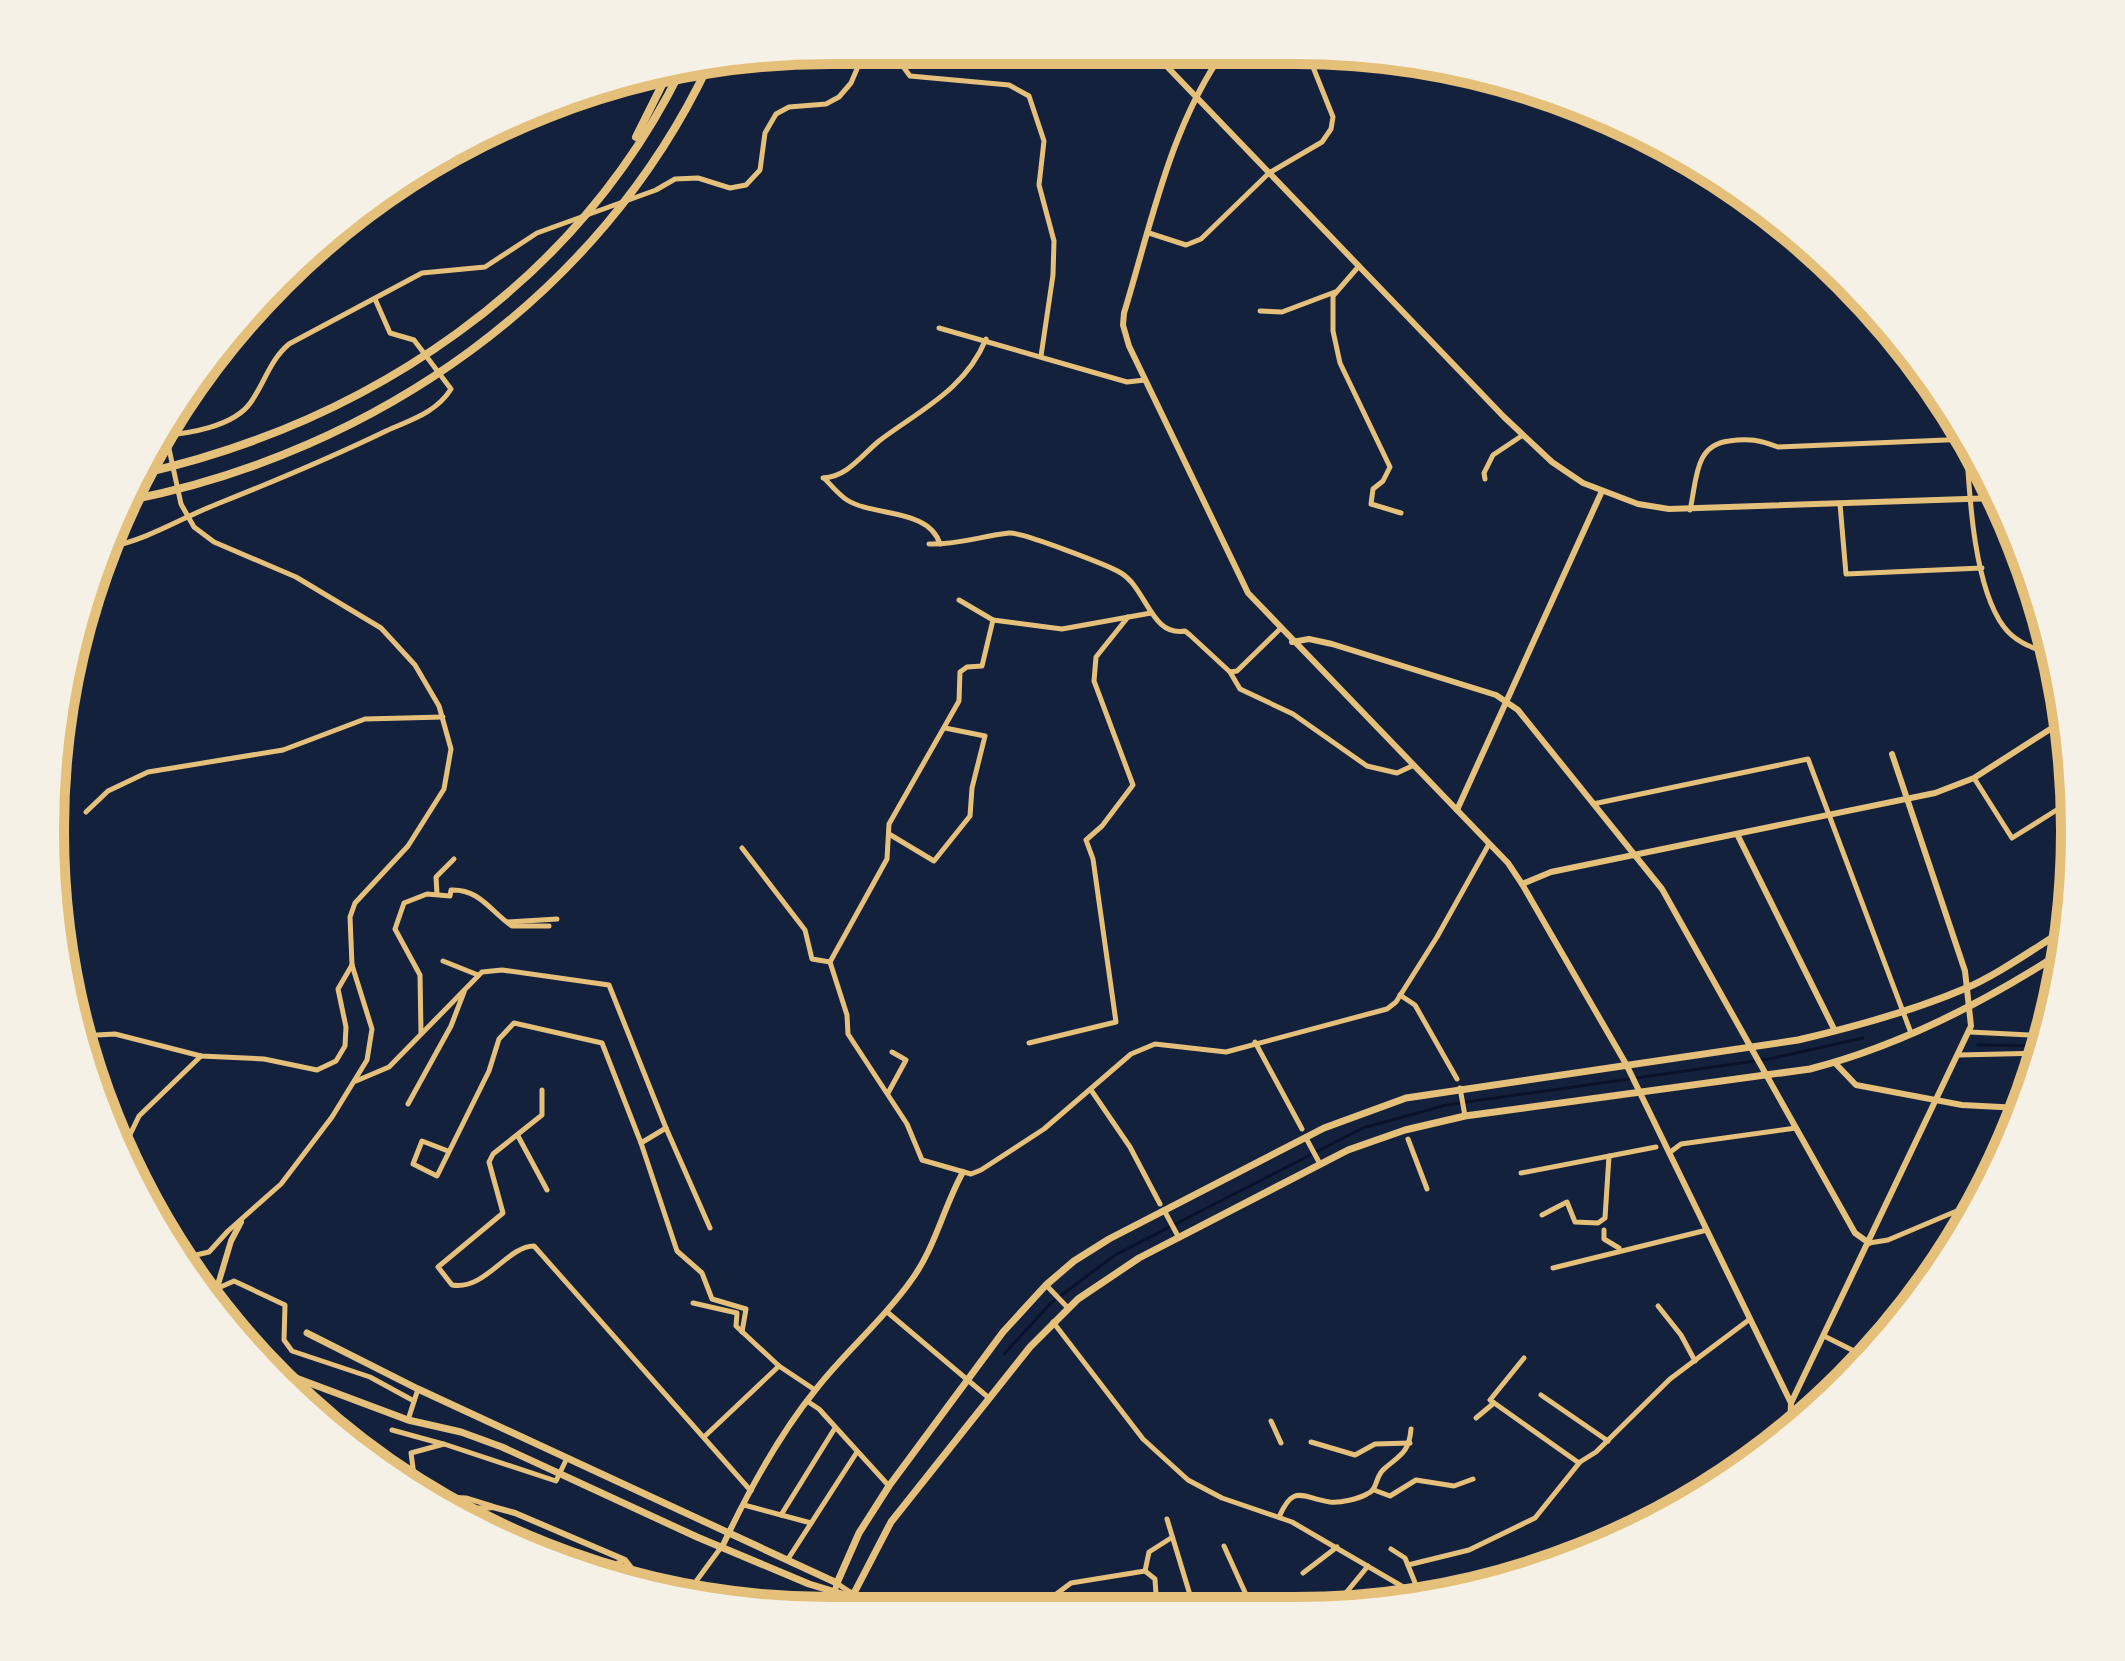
<svg xmlns="http://www.w3.org/2000/svg" width="2125" height="1661" font-family="'PT Sans Narrow',sans-serif">
	<rect width="100%" height="100%" fill="#14213d"/>
	<g fill="none" stroke-linecap="round" stroke-linejoin="round">
		<g stroke="#0b132b" stroke-width="3">
			<path d="M1978,1045L2043,1046"/>
			<path d="M1004,1354L1051,1303L1115,1255L1363,1128L1446,1105L1769,1059L1863,1038"/>
		</g>
		<g stroke="#e5c07b" stroke-width="5">
			<path d="M891,50L910,76L1009,85L1029,96L1044,141L1039,185L1054,241L1053,275L1041,356"/>
			<path d="M1149,233L1186,245L1201,239L1269,173L1322,142L1331,129L1333,117L1307,52"/>
			<path d="M1359,266L1333,296V331L1340,363L1390,467L1383,481L1373,489L1371,504L1401,513"/>
			<path d="M1260,311L1282,312L1335,292"/>
			<path d="M939,328L1127,382L1145,380"/>
			<path d="M166,435L181,504L194,527L214,542L296,577L381,628L415,665L439,706L451,749L444,789L408,846L355,903L350,917L352,965L372,1029L367,1060L332,1117L281,1184L228,1231L209,1252L183,1258"/>
			<path d="M158,436C187,434 234,427 251,402C265,382 270,360 289,344L422,273L485,267L537,233L656,190L675,179L698,178L730,188L746,185L760,170L765,133L776,114L789,107L826,104L839,97L851,83L865,50"/>
			<path d="M1966,439C1969,490 1973,586 2004,627C2016,643 2034,648 2051,655"/>
			<path d="M823,478C847,477 862,455 879,441C920,410 965,390 986,339"/>
			<path d="M824,478C831,485 839,495 847,500C874,517 929,508 940,544"/>
			<path d="M1485,479L1484,473L1493,455L1523,435"/>
			<path d="M1840,504L1846,574L1982,568"/>
			<path d="M1690,510C1697,480 1694,445 1729,441C1749,438 1760,440 1778,447L1970,439"/>
			<path d="M929,544C957,545 982,536 1009,533C1021,532 1108,565 1121,573C1147,589 1151,637 1185,631L1190,635L1230,672L1240,689L1293,714L1367,766L1397,773L1412,766"/>
			<path d="M110,547C149,539 181,518 217,504C275,481 330,458 386,431C410,420 436,413 451,389L414,340L390,333L375,299"/>
			<path d="M959,600L993,620L1062,629L1151,613"/>
			<path d="M993,620L982,666L967,667L960,672L959,701L889,824L887,859L830,962L847,1015L848,1034L907,1124L922,1160L971,1174L981,1170L1044,1129L1131,1054L1155,1044L1226,1052L1387,1009L1396,1002L1437,937L1489,844"/>
			<path d="M1230,672L1237,671L1280,629"/>
			<path d="M1974,778L2012,838L2071,801"/>
			<path d="M1593,804L1808,759L1911,1033"/>
			<path d="M86,812L108,791L148,772L283,750L365,719L443,717"/>
			<path d="M889,834L934,861L970,816L972,788L985,736L945,728"/>
			<path d="M742,848L805,930L812,959L830,962"/>
			<path d="M437,894L436,877L454,859"/>
			<path d="M507,922L557,919"/>
			<path d="M443,961L478,975"/>
			<path d="M1400,995L1415,1005L1457,1079"/>
			<path d="M1970,1032L2047,1036"/>
			<path d="M421,1033L420,975L395,929L404,903L427,894L450,896L451,890C480,889 490,911 512,926H549"/>
			<path d="M78,1036L115,1034L201,1056L264,1059L317,1070L336,1061L345,1046L346,1027L338,989L352,965"/>
			<path d="M1255,1042L1302,1129"/>
			<path d="M1029,1043L1116,1022L1093,859L1086,840L1102,826L1133,785L1094,681L1096,657L1128,617"/>
			<path d="M1959,1055L2041,1053"/>
			<path d="M356,1081L389,1067L482,972L502,970L609,985L666,1128L641,1143L677,1251L702,1273L712,1299L746,1309L742,1332"/>
			<path d="M1460,1088L1465,1116"/>
			<path d="M542,1090V1115L493,1154L489,1162L503,1213L438,1267L452,1285C485,1291 507,1246 534,1246L751,1491"/>
			<path d="M1091,1090L1130,1147L1160,1204"/>
			<path d="M888,1093L906,1060L892,1052"/>
			<path d="M408,1104L451,1026L464,992"/>
			<path d="M666,1128L710,1228"/>
			<path d="M518,1136L547,1190"/>
			<path d="M1306,1138L1320,1164"/>
			<path d="M1408,1139L1427,1189"/>
			<path d="M124,1147L139,1116L201,1056"/>
			<path d="M448,1151L422,1141L413,1164L437,1176L489,1071L499,1039L514,1023L602,1043L641,1143"/>
			<path d="M1669,1153L1681,1144L1796,1128"/>
			<path d="M1521,1173L1656,1147"/>
			<path d="M1165,1212L1179,1238"/>
			<path d="M1542,1215L1567,1202L1575,1222L1598,1223L1605,1218L1609,1156"/>
			<path d="M1604,1230V1239L1619,1248"/>
			<path d="M1869,1243L1888,1240L1978,1202"/>
			<path d="M1553,1268L1707,1230"/>
			<path d="M1046,1285L1068,1308"/>
			<path d="M216,1289L234,1281L285,1305L284,1340L292,1351L370,1377L414,1401"/>
			<path d="M693,1303L737,1313L736,1326L779,1366L815,1390"/>
			<path d="M1658,1306L1681,1335L1695,1361"/>
			<path d="M886,1311L989,1398"/>
			<path d="M1053,1322L1143,1439L1188,1480L1222,1498L1292,1522L1417,1595"/>
			<path d="M1824,1336L1866,1357"/>
			<path d="M1524,1358L1490,1400L1579,1463"/>
			<path d="M1541,1395L1608,1441"/>
			<path d="M807,1401L819,1409L889,1486"/>
			<path d="M1476,1418L1494,1403"/>
			<path d="M408,1420L418,1389"/>
			<path d="M1271,1421L1281,1443"/>
			<path d="M392,1430L443,1444"/>
			<path d="M705,1436L779,1366"/>
			<path d="M1311,1442L1355,1455L1375,1444L1410,1443"/>
			<path d="M416,1490L411,1453L444,1444L556,1481L567,1458"/>
			<path d="M1374,1490L1390,1496L1416,1480L1454,1486L1473,1479"/>
			<path d="M429,1496L466,1498L492,1506"/>
			<path d="M744,1505L811,1523"/>
			<path d="M781,1515L835,1428"/>
			<path d="M1279,1517C1294,1483 1302,1498 1330,1502C1341,1503 1358,1499 1367,1494C1378,1490 1375,1476 1384,1469C1400,1455 1409,1453 1411,1429"/>
			<path d="M1167,1519L1194,1608"/>
			<path d="M1224,1546L1253,1610"/>
			<path d="M1391,1549L1405,1558L1420,1595"/>
			<path d="M788,1559L857,1452"/>
			<path d="M1408,1565L1469,1550L1535,1518L1580,1462L1596,1452L1670,1379L1750,1319"/>
			<path d="M1145,1571L1149,1552L1171,1538"/>
			<path d="M599,1572L624,1560"/>
			<path d="M1303,1573L1337,1547"/>
			<path d="M837,1583C852,1596 868,1599 883,1611"/>
			<path d="M693,1597L697,1580L722,1546"/>
			<path d="M1327,1609L1336,1605L1368,1566"/>
			<path d="M1035,1610L1071,1583L1145,1571L1155,1579L1157,1610"/>
		</g>
		<g stroke="#e5c07b" stroke-width="6">
			<path d="M1152,51L1504,417L1552,462L1583,483L1638,504L1669,509L1996,498"/>
			<path d="M1224,51C1170,127 1151,225 1124,313L1123,325L1129,346L1248,593L1508,863L1522,884L1626,1064L1791,1403"/>
			<path d="M1292,642L1309,639L1332,644L1496,695L1518,710L1662,889L1855,1233L1869,1243"/>
			<path d="M1457,810L1602,491"/>
			<path d="M1737,834L1835,1031"/>
			<path d="M1522,884L1551,872L1935,793L1974,778L2066,719"/>
			<path d="M1835,1063L1856,1085L1962,1105L2020,1108"/>
			<path d="M214,1298L231,1241L241,1222"/>
			<path d="M1790,1431L1791,1403L1971,1026L1965,971L1892,754"/>
			<path d="M1727,1476L1765,1438L1789,1430"/>
			<path d="M455,1511L493,1507L515,1513L625,1560L645,1586"/>
			<path d="M723,1545C747,1494 781,1432 817,1388C846,1351 883,1320 910,1282C935,1249 943,1208 963,1172"/>
		</g>
		<g stroke="#e5c07b" stroke-width="6">
			<path d="M829,1611L837,1583"/>
			<path d="M847,1611L852,1597"/>
		</g>
		<g stroke="#e5c07b" stroke-width="7">
			<path d="M307,1333L418,1389L837,1583L859,1533L889,1486L1003,1332L1046,1285L1074,1261L1109,1239L1324,1128L1406,1098L1798,1040C1854,1027 1910,1012 1964,989C1999,974 2033,949 2066,929"/>
			<path d="M296,1378L408,1420L461,1432L502,1447L697,1537L809,1584L852,1597L891,1522L1030,1347L1078,1299L1139,1258L1348,1150L1405,1130L1465,1116L1810,1069C1899,1046 1985,1002 2062,952"/>
		</g>
		<g stroke="#e5c07b" stroke-width="8">
			<path d="M636,137L669,71"/>
			<path d="M140,474C370,422 575,285 681,70"/>
			<path d="M130,500C376,451 599,296 708,66"/>
		</g>
	</g>
	<path d="M0 0H2125V1661H0ZM830 64H1295A766 766 0 0 1 2061 830V831A766 766 0 0 1 1295 1597H830A766 766 0 0 1 64 831V830A766 766 0 0 1 830 64Z" fill="#f6f1e7" fill-rule="evenodd"/>
	<path fill="none" stroke="#e5c07b" stroke-width="10" d="M830 64H1295A766 766 0 0 1 2061 830V831A766 766 0 0 1 1295 1597H830A766 766 0 0 1 64 831V830A766 766 0 0 1 830 64Z"/>
</svg>
